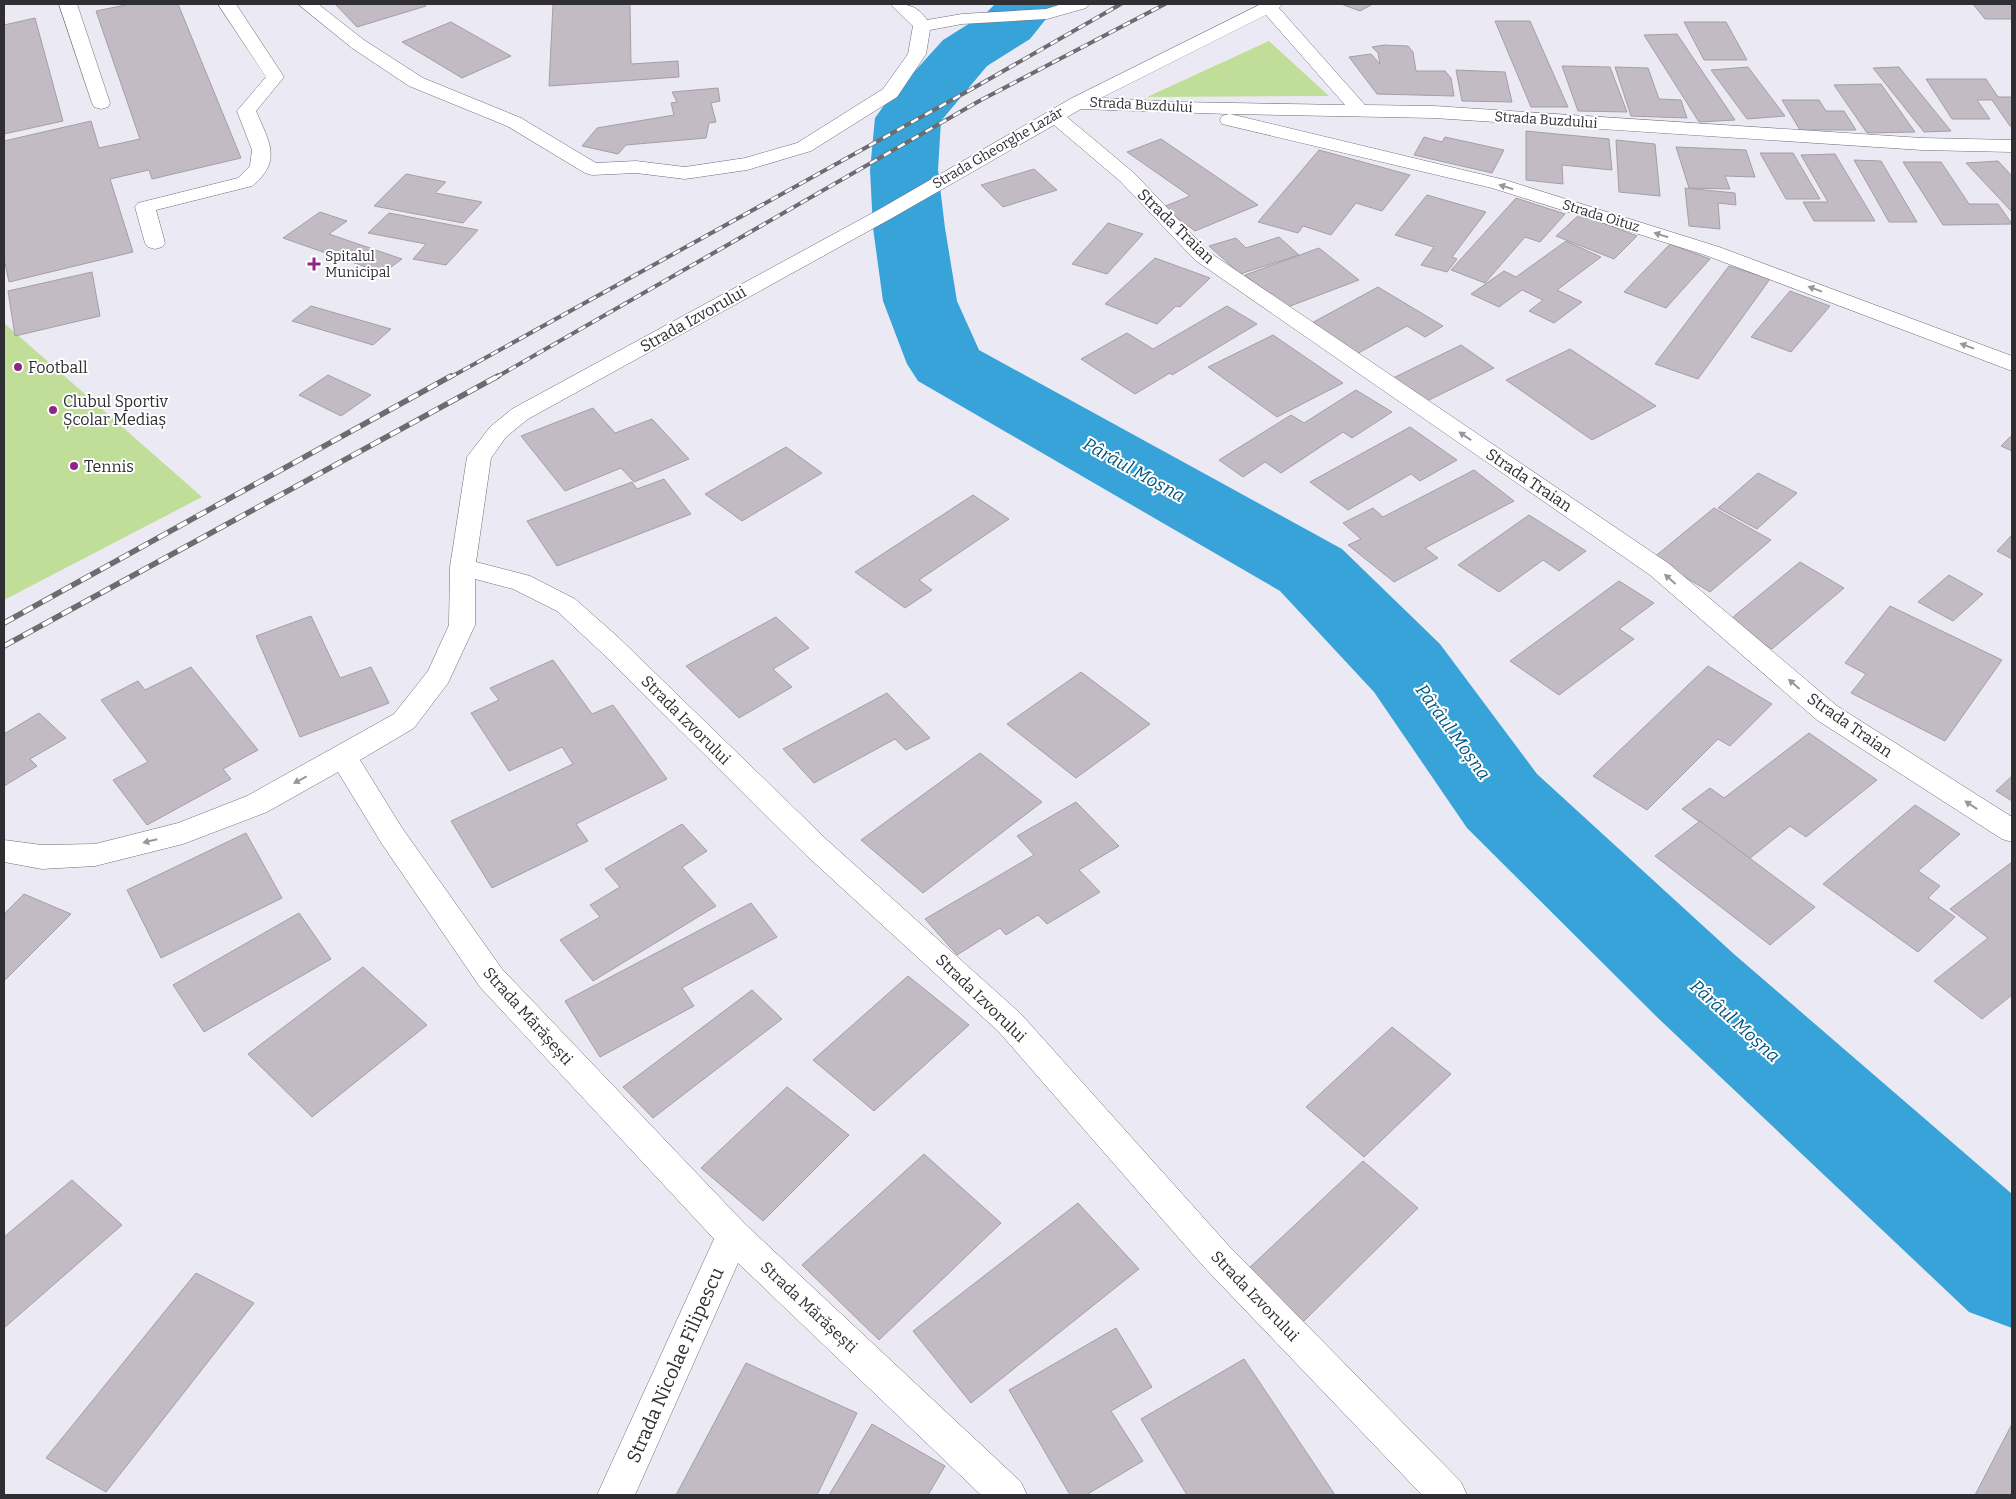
<svg xmlns="http://www.w3.org/2000/svg" width="2016" height="1499" font-family="Bitter,serif">
	<rect width="100%" height="100%" fill="#ebeaf4"/>
	<g fill="#c0de97">
		<path d="M1269,41L1329,96L1147,97Z"/>
		<path d="M4,323L202,497L4,600Z"/>
	</g>
	<g fill="none" stroke-linecap="round" stroke-linejoin="round">
		<path fill="#38a3d9" fill-rule="evenodd" d="M995,4H1058L1030,39L987,66L941,121L938,170L945,228L957,301L979,350L1342,549L1440,644L1537,774L1735,955L2012,1194V1328L1969,1312L1659,1019L1467,828L1374,692L1280,591L918,381L907,364L883,301L873,228L870,170L875,118L885,104L943,40L986,13Z"/>
	</g>
	<g fill="#c2bbc3" stroke="#a59ea6">
		<path d="M130,4H178L241,158L152,179L149,170L110,179L133,252L9,282L4,259V141L91,121L99,148L140,139L96,11Z"/>
		<path d="M335,4H424L426,6L357,27Z"/>
		<path d="M553,4H630L631,64L678,61L679,77L549,86Z"/>
		<path d="M1341,4H1373L1360,11Z"/>
		<path d="M1973,4H2012V19H1985Z"/>
		<path d="M35,18L63,121L4,134V25Z"/>
		<path d="M1495,21H1530L1568,107H1531Z"/>
		<path d="M451,22L511,56L462,78L402,42Z"/>
		<path d="M1684,22H1726L1747,60H1704Z"/>
		<path d="M1677,34L1735,120L1699,122L1644,35Z"/>
		<path d="M1384,45L1408,46L1413,52L1416,71H1445L1451,78L1454,96L1377,94L1349,57L1371,54L1380,64L1378,53L1372,47Z"/>
		<path d="M1562,66L1610,67L1627,112L1578,111Z"/>
		<path d="M1615,67L1648,68L1659,99L1681,100L1687,118L1631,116Z"/>
		<path d="M1748,67L1785,116L1747,119L1711,70Z"/>
		<path d="M1899,67L1951,131L1924,132L1873,68Z"/>
		<path d="M1456,70L1505,72L1512,102L1462,101Z"/>
		<path d="M1926,79H1986L1998,97H2012V126H2010L1992,100H1977L1990,119H1952Z"/>
		<path d="M1881,84L1915,132L1867,133L1834,85Z"/>
		<path d="M718,88L720,101L711,103L716,122L709,123L706,138L626,145L618,154L582,146L597,128L674,115L671,103L677,102L672,92Z"/>
		<path d="M1782,100H1819L1826,111H1844L1856,130H1800Z"/>
		<path d="M1526,131L1609,139L1612,170L1562,165L1563,184L1526,180Z"/>
		<path d="M1424,137L1442,142L1445,137L1504,150L1492,173L1414,155Z"/>
		<path d="M1161,139L1258,205L1195,231L1163,207L1190,196L1127,152Z"/>
		<path d="M1616,140L1655,144L1660,196L1619,192Z"/>
		<path d="M1676,147L1746,150L1755,177L1725,176L1730,189L1689,188Z"/>
		<path d="M1319,150L1410,175L1382,211L1356,203L1331,235L1303,226L1298,233L1258,222Z"/>
		<path d="M1760,153H1793L1820,199H1786Z"/>
		<path d="M1835,154L1875,221H1814L1803,202H1828L1801,155Z"/>
		<path d="M1854,160L1881,161L1917,222H1889Z"/>
		<path d="M1998,161L2012,176V212L1966,163Z"/>
		<path d="M1903,162H1941L1969,204H1998L2012,224L1943,225Z"/>
		<path d="M1034,169L1057,190L1003,207L981,185Z"/>
		<path d="M406,174L446,182L435,193L482,202L463,223L374,206Z"/>
		<path d="M1685,188L1735,193L1736,205L1718,203L1720,229L1689,226Z"/>
		<path d="M1427,195L1486,212L1452,257L1457,259L1447,272L1421,265L1434,247L1395,235Z"/>
		<path d="M1516,198L1565,214L1540,242L1525,237L1485,283L1451,270Z"/>
		<path d="M320,212L347,221L329,234L402,259L383,273L283,238Z"/>
		<path d="M389,213L478,230L446,265L413,259L426,244L368,233Z"/>
		<path d="M1580,214L1637,236L1614,259L1556,236Z"/>
		<path d="M1108,223L1143,234L1107,274L1072,264Z"/>
		<path d="M1279,237L1299,255L1240,274L1209,246L1236,238L1246,248Z"/>
		<path d="M1566,241L1601,257L1557,290L1582,302L1554,323L1529,311L1543,300L1522,290L1499,307L1471,294L1504,271L1516,277Z"/>
		<path d="M1670,244L1710,259L1666,308L1624,292Z"/>
		<path d="M1319,248L1359,280L1285,308L1245,275Z"/>
		<path d="M1155,258L1210,278L1180,307L1176,306L1157,324L1105,304Z"/>
		<path d="M1729,266L1770,279L1698,379L1655,364Z"/>
		<path d="M92,272L100,316L15,336L8,291Z"/>
		<path d="M1378,287L1443,326L1425,337L1407,326L1355,355L1308,325Z"/>
		<path d="M1790,291L1830,306L1791,352L1751,337Z"/>
		<path d="M311,306L391,329L373,345L292,321Z"/>
		<path d="M1227,306L1257,324L1172,375L1170,373L1135,394L1081,359L1127,333L1153,349Z"/>
		<path d="M1273,335L1343,383L1277,417L1208,367Z"/>
		<path d="M1461,345L1494,368L1425,402L1393,378Z"/>
		<path d="M1570,349L1656,406L1592,440L1506,380Z"/>
		<path d="M328,375L371,395L341,416L299,395Z"/>
		<path d="M1356,390L1392,412L1352,438L1343,432L1281,473L1265,462L1243,477L1219,460L1291,415L1304,423Z"/>
		<path d="M593,408L615,433L652,419L689,459L634,482L621,468L565,491L521,436Z"/>
		<path d="M1410,427L1457,460L1420,481L1411,474L1348,510L1310,482Z"/>
		<path d="M2012,435V451L2001,446Z"/>
		<path d="M786,447L822,473L742,521L705,494Z"/>
		<path d="M1474,470L1514,501L1425,548L1438,558L1394,582L1348,545L1361,539L1343,523L1373,508L1383,517Z"/>
		<path d="M1758,473L1797,493L1757,529L1718,508Z"/>
		<path d="M664,479L691,514L557,566L527,521L632,482L637,489Z"/>
		<path d="M973,495L1009,519L919,580L932,590L905,608L855,572Z"/>
		<path d="M1714,508L1771,540L1710,592L1653,558Z"/>
		<path d="M1529,515L1586,551L1559,571L1543,560L1499,592L1458,565Z"/>
		<path d="M2012,535V559L1997,551Z"/>
		<path d="M1800,562L1844,588L1772,649L1727,622Z"/>
		<path d="M1949,575L1983,594L1953,621L1918,602Z"/>
		<path d="M1619,581L1654,603L1619,629L1634,639L1559,695L1510,661Z"/>
		<path d="M1890,606L2002,660L1945,741L1851,693L1866,674L1845,663Z"/>
		<path d="M311,616L340,678L371,667L389,703L300,737L256,636Z"/>
		<path d="M776,617L809,648L773,669L792,687L739,718L686,666Z"/>
		<path d="M553,660L592,714L613,705L667,779L576,824L588,841L492,888L451,821L573,764L562,747L509,771L471,713L499,700L490,688Z"/>
		<path d="M1708,666L1772,704L1730,746L1718,739L1647,810L1593,776Z"/>
		<path d="M191,667L258,750L223,769L231,779L147,825L113,780L148,762L101,700L138,681L145,690Z"/>
		<path d="M1081,672L1150,724L1076,778L1007,724Z"/>
		<path d="M887,693L930,738L906,750L895,739L814,783L783,749Z"/>
		<path d="M39,713L66,738L30,759L37,766L4,786V734Z"/>
		<path d="M1809,733L1877,780L1806,837L1790,826L1749,859L1682,809L1710,788L1724,798Z"/>
		<path d="M980,753L1042,802L923,893L861,840Z"/>
		<path d="M2012,776V801L1996,791Z"/>
		<path d="M1076,802L1119,846L1079,870L1100,892L1047,924L1038,915L1006,935L1000,928L957,955L925,919L1034,855L1017,836Z"/>
		<path d="M1915,805L1960,834L1918,871L1940,886L1928,898L1955,917L1918,952L1823,884Z"/>
		<path d="M1700,821L1815,907L1770,945L1655,856Z"/>
		<path d="M682,824L707,851L682,867L716,906L593,981L560,940L600,917L590,905L620,887L605,869Z"/>
		<path d="M246,833L282,898L161,958L127,890Z"/>
		<path d="M2012,862V995L1982,1019L1934,981L1988,938L1950,909Z"/>
		<path d="M24,894L71,914L4,981V914Z"/>
		<path d="M751,903L777,937L682,988L694,1006L600,1057L565,1001Z"/>
		<path d="M299,913L331,959L204,1032L173,985Z"/>
		<path d="M363,967L427,1025L312,1117L248,1054Z"/>
		<path d="M908,976L969,1025L874,1111L813,1060Z"/>
		<path d="M752,990L782,1019L653,1118L623,1087Z"/>
		<path d="M1392,1027L1451,1074L1364,1157L1306,1107Z"/>
		<path d="M787,1087L849,1135L763,1221L701,1168Z"/>
		<path d="M924,1154L1001,1223L879,1340L802,1265Z"/>
		<path d="M1363,1161L1418,1208L1303,1322L1247,1270Z"/>
		<path d="M72,1180L122,1225L4,1328V1237Z"/>
		<path d="M1078,1203L1139,1269L971,1403L913,1331Z"/>
		<path d="M196,1273L254,1303L106,1492L46,1458Z"/>
		<path d="M1116,1328L1152,1387L1111,1411L1143,1461L1086,1495H1070L1009,1390Z"/>
		<path d="M1244,1359L1335,1495H1187L1141,1419Z"/>
		<path d="M746,1363L857,1413L817,1495H676Z"/>
		<path d="M872,1424L945,1466L928,1495H829Z"/>
		<path d="M2012,1424V1495H1975Z"/>
	</g>
	<g fill="none" stroke-linecap="round" stroke-linejoin="round">
		<defs>
			<g id="lane">
				<path d="M59,4H77L110,103L108,107L101,109L94,107L92,103Z"/>
				<path d="M218,4H236L284,77L256,111C269,142 283,161 252,186L156,210L165,243L162,247L155,249L148,247L145,243L135,207L138,203L238,178L250,166L252,150L237,111L266,77Z"/>
			</g>
			<g id="street">
				<path d="M298,4H318L364,40L423,78L521,118L596,163L636,161L685,167L745,158L797,143L883,89L908,54L913,26L890,4C907,4 917,5 927,20L962,14L1046,9L1062,4H1089L1086,8L1047,19L962,24L930,30L926,54L897,97L811,151L747,170L685,179L636,173L592,175L585,173L507,126L409,86L352,48Z"/>
				<path d="M1261,4H1283L1279,8L1365,105L1434,106L1922,138L2012,140V152L1922,150L1434,118L1230,114L1505,180L1719,247L2012,356V371L1705,255L1492,188L1222,124L1220,120L1222,116L1229,114L1081,109L1067,117L1134,173L1209,252L1668,563L1837,706L2012,817V842L2002,839L1817,720L1650,575L1195,260L1120,181L1054,125L892,218L528,419L506,437L491,458L476,562L530,576L575,599L618,637L827,840L1021,1014L1228,1245L1461,1482L1467,1495H1422L1204,1267L999,1032L807,856L600,651L557,611L513,589L475,579V625L448,683L414,728L360,760L402,828L502,969L745,1224L1021,1482L1027,1495H981L738,1263L635,1495H597L714,1239L480,987L382,844L338,772L267,812L183,844L95,866L42,869L4,862V840L42,845L95,844L178,823L247,796L394,714L428,671L449,625L450,567L467,457L490,427L512,409L878,210L1072,98ZM1266,15L1345,105L1178,102L1101,98Z"/>
			</g>
		</defs>
		<use href="#lane" stroke="#6e6d76" stroke-width="1"/>
		<use href="#street" stroke="#6e6d76" stroke-width="1"/>
		<use href="#lane" fill="#fff" fill-rule="evenodd"/>
		<use href="#street" fill="#fff" fill-rule="evenodd"/>
		<defs>
			<g id="rail-far1">
				<path d="M449,378L970,90L1121,4"/>
				<path d="M495,378L981,100L1165,4"/>
			</g>
			<g id="rail">
				<path d="M4,623L451,376"/>
				<path d="M4,646L498,376"/>
			</g>
		</defs>
		<use href="#rail-far1" stroke="#6b6b70" stroke-width="4"/>
		<use href="#rail" stroke="#6b6b70" stroke-width="5.5"/>
		<use href="#rail-far1" stroke="#fff" stroke-width="2.5" stroke-dasharray="8" stroke-linecap="butt"/>
		<use href="#rail" stroke="#fff" stroke-width="4" stroke-dasharray="11" stroke-linecap="butt"/>
	</g>
	<defs><path id="oneway-solid" d="M-6-.8H1V-3.2L6.5 0L1 3.2V.8H-6Z" transform="scale(1.25)"/></defs>
	<g fill="#979799">
		<use href="#oneway-solid" transform="translate(1506 187) rotate(-163)"/>
		<use href="#oneway-solid" transform="translate(1661 235) rotate(-163)"/>
		<use href="#oneway-solid" transform="translate(1815 289) rotate(-160)"/>
		<use href="#oneway-solid" transform="translate(1967 346) rotate(-160)"/>
		<use href="#oneway-solid" transform="translate(1465 436) rotate(-146)"/>
		<use href="#oneway-solid" transform="translate(1670 579) rotate(-139)"/>
		<use href="#oneway-solid" transform="translate(1794 684) rotate(-139)"/>
		<use href="#oneway-solid" transform="translate(300 780) rotate(152)"/>
		<use href="#oneway-solid" transform="translate(1971 805) rotate(-147)"/>
		<use href="#oneway-solid" transform="translate(150 841) rotate(166)"/>
	</g>
	<g fill="#912486" stroke="#fff" stroke-width="2">
		<path d="M311.5 256.5h5v5h5v5h-5v5h-5v-5h-5v-5h5z"/>
		<circle cx="18" cy="367" r="5"/>
		<circle cx="53" cy="410" r="5"/>
		<circle cx="74" cy="466" r="5"/>
	</g>
	<g text-anchor="middle" dominant-baseline="central" stroke-width="4" stroke-linejoin="round" paint-order="stroke">
		<g font-size="14" fill="#2f2f33" stroke="#fff">
			<text transform="translate(1141 105) rotate(3)">Strada Buzdului</text>
			<text transform="translate(1546 120) rotate(4)">Strada Buzdului</text>
			<text transform="translate(998 148) rotate(-30)">Strada Gheorghe Lazăr</text>
			<text transform="translate(1601 216) rotate(17)">Strada Oituz</text>
		</g>
		<g font-size="14" fill="#2f2f33" stroke="#fff" text-anchor="start">
			<text x="325" y="256">Spitalul<tspan x="325" dy="16">Municipal</tspan></text>
		</g>
		<g font-size="16" fill="#2f2f33" stroke="#fff">
			<text transform="translate(1176 226) rotate(44)">Strada Traian</text>
			<text transform="translate(693 319) rotate(-29)">Strada Izvorului</text>
			<text transform="translate(1529 480) rotate(34)">Strada Traian</text>
			<text transform="translate(686 720) rotate(45)">Strada Izvorului</text>
			<text transform="translate(1850 725) rotate(35)">Strada Traian</text>
			<text transform="translate(981 998) rotate(44)">Strada Izvorului</text>
			<text transform="translate(528 1016) rotate(48)">Strada Mărășești</text>
			<text transform="translate(1255 1296) rotate(46)">Strada Izvorului</text>
			<text transform="translate(809 1307) rotate(43)">Strada Mărășești</text>
		</g>
		<g font-size="16" fill="#2f2f33" stroke="#fff" text-anchor="start">
			<text x="28" y="367">Football</text>
			<text x="63" y="401">Clubul Sportiv<tspan x="63" dy="18">Școlar Mediaș</tspan></text>
			<text x="84" y="466">Tennis</text>
		</g>
		<g font-size="18" font-style="italic" fill="#00577c" stroke="#fff">
			<text transform="translate(1134 470) rotate(29)">Pârâul Moșna</text>
			<text transform="translate(1453 732) rotate(54)">Pârâul Moșna</text>
			<text transform="translate(1735 1021) rotate(42)">Pârâul Moșna</text>
		</g>
		<g font-size="19" fill="#2f2f33" stroke="#fff">
			<text transform="translate(675 1365) rotate(-66)">Strada Nicolae Filipescu</text>
		</g>
	</g>
	<rect width="2016" height="1499" fill="none" stroke="#2f2f33" stroke-width="10"/>
</svg>
